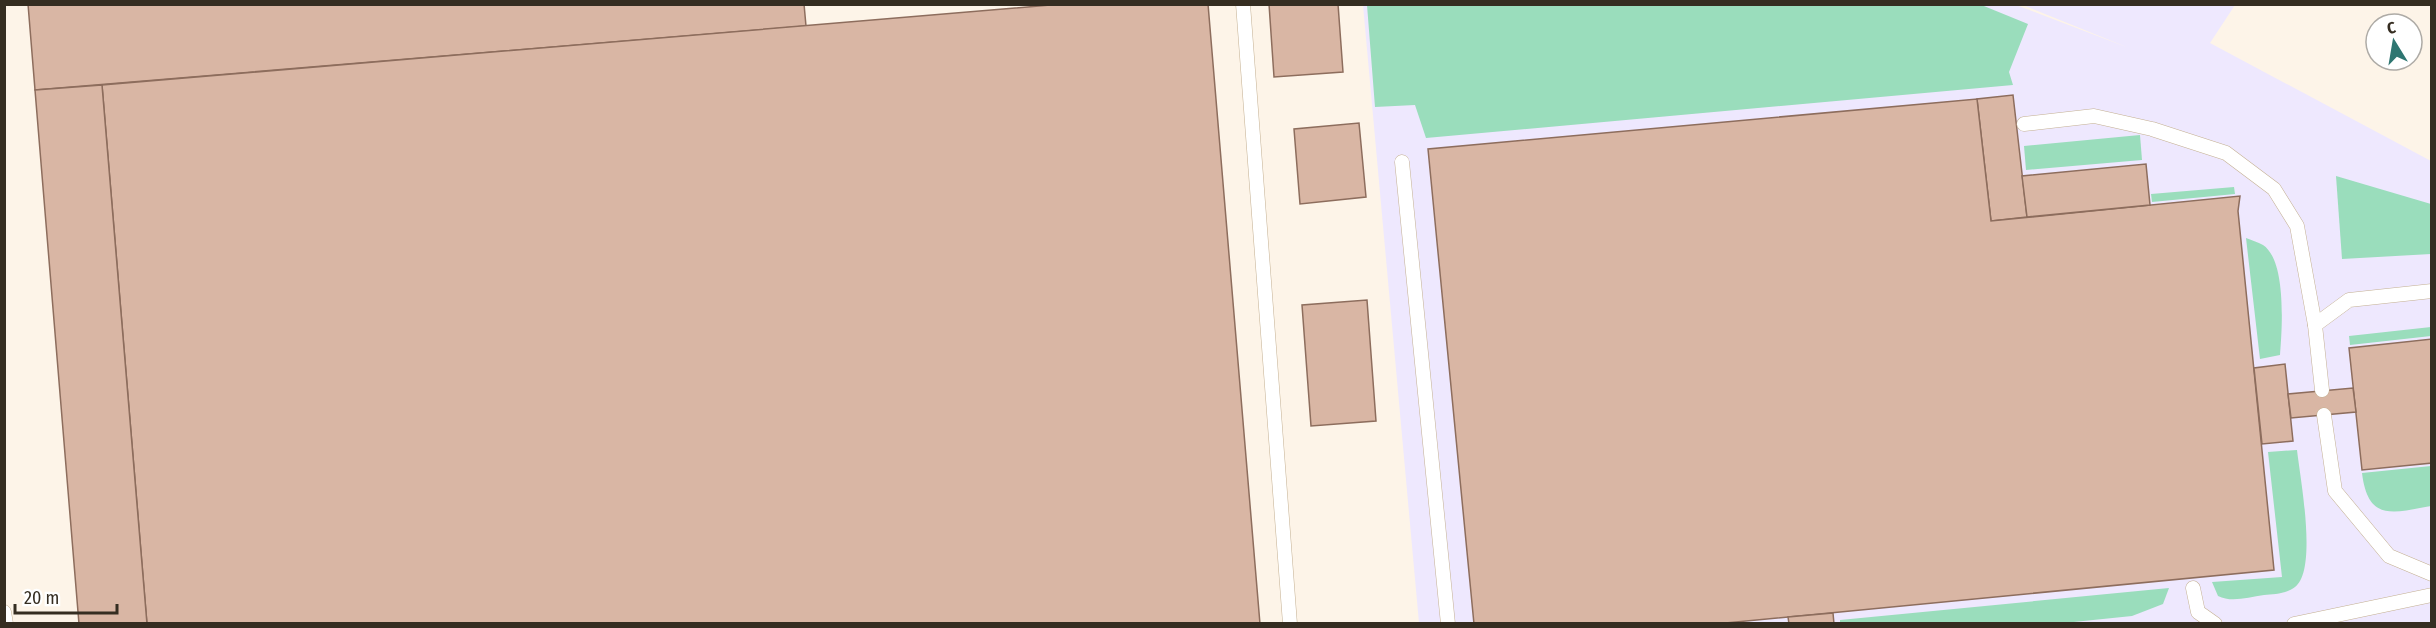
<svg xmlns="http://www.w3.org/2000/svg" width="2436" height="628" font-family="'Fira Sans Condensed',sans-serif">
	<rect width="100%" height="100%" fill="#fdf4e8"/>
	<path fill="#eee8fe" d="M1363,5H2016L2129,48L2023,5H2235L2210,43L2431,161V623H1419Z"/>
	<g fill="#9addbc">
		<path d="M1979,4L2028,24L2009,72L2013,85L1426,138L1415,105L1375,107L1367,5Z"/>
		<path d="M2140,135L2142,160L2026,170L2024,146Z"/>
		<path d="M2336,176L2431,204V254L2342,259Z"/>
		<path d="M2234,187L2235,194L2152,202L2151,194Z"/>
		<path d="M2246,238C2251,240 2258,242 2263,245C2287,261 2282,330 2280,355L2260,359Z"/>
		<path d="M2431,327V336L2350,345L2349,336Z"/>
		<path d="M2297,450C2300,477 2318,570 2295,587C2286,594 2274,594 2264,595C2248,597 2232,603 2218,596L2212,582L2282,577L2268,452Z"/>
		<path d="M2431,466V506C2393,513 2368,522 2362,473Z"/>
		<path d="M2169,588L2163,604L2132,616L2064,623L1840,624V620Z"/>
	</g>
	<g fill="#d9b6a4" stroke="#8d6d5d" stroke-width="1.5">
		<path d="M28,4H804L806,26L35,90Z"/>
		<path d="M1062,4H1208L1260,624H147L102,85Z"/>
		<path d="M1269,4H1338L1343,72L1274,77Z"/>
		<path d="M102,85L147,624H79L35,90Z"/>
		<path d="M2013,95L2027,217L1991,221L1977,99Z"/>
		<path d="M1977,99L1991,221L2240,196L2238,211L2274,570L1715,624H1474L1428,149Z"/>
		<path d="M1359,123L1366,197L1300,204L1294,129Z"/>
		<path d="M2146,164L2150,205L2027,217L2022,176Z"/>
		<path d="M1367,300L1376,421L1311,426L1302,305Z"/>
		<path d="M2432,339V463L2362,470L2349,348Z"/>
		<path d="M2285,364L2293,441L2262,444L2254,368Z"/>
		<path d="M2353,388L2356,412L2291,418L2288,394Z"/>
		<path d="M1833,613L1834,624H1789L1788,617Z"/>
	</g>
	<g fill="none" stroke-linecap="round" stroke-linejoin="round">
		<defs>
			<g id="service">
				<path d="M1243,4L1290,624"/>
				<path d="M2024,124L2094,116L2152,129L2226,153L2274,189L2297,226L2315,325"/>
				<path d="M1402,162L1448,624"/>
				<path d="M2322,390L2315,325L2349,300L2432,291"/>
				<path d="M2324,415L2335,491L2389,556L2432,574"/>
				<path d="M2193,588L2198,612L2215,624"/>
				<path d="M4,612L6,624"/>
				<path d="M2294,624L2432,595"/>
			</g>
		</defs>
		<use href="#service" stroke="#c4b092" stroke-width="15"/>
		<use href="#service" stroke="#fff" stroke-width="14"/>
	</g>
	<rect width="2436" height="628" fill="none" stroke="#352d21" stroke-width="12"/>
	<g transform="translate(2394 42) rotate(349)"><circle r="28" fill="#ffffff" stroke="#aeaba6" stroke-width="1.5"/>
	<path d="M0-4.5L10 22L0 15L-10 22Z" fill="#2e7671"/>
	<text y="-9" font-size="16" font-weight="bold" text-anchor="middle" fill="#352d21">С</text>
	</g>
	<path d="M15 604v9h102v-9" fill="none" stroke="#352d21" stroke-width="3"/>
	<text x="24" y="604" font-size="18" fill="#352d21" stroke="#ffffff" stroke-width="4.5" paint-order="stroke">20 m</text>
</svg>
